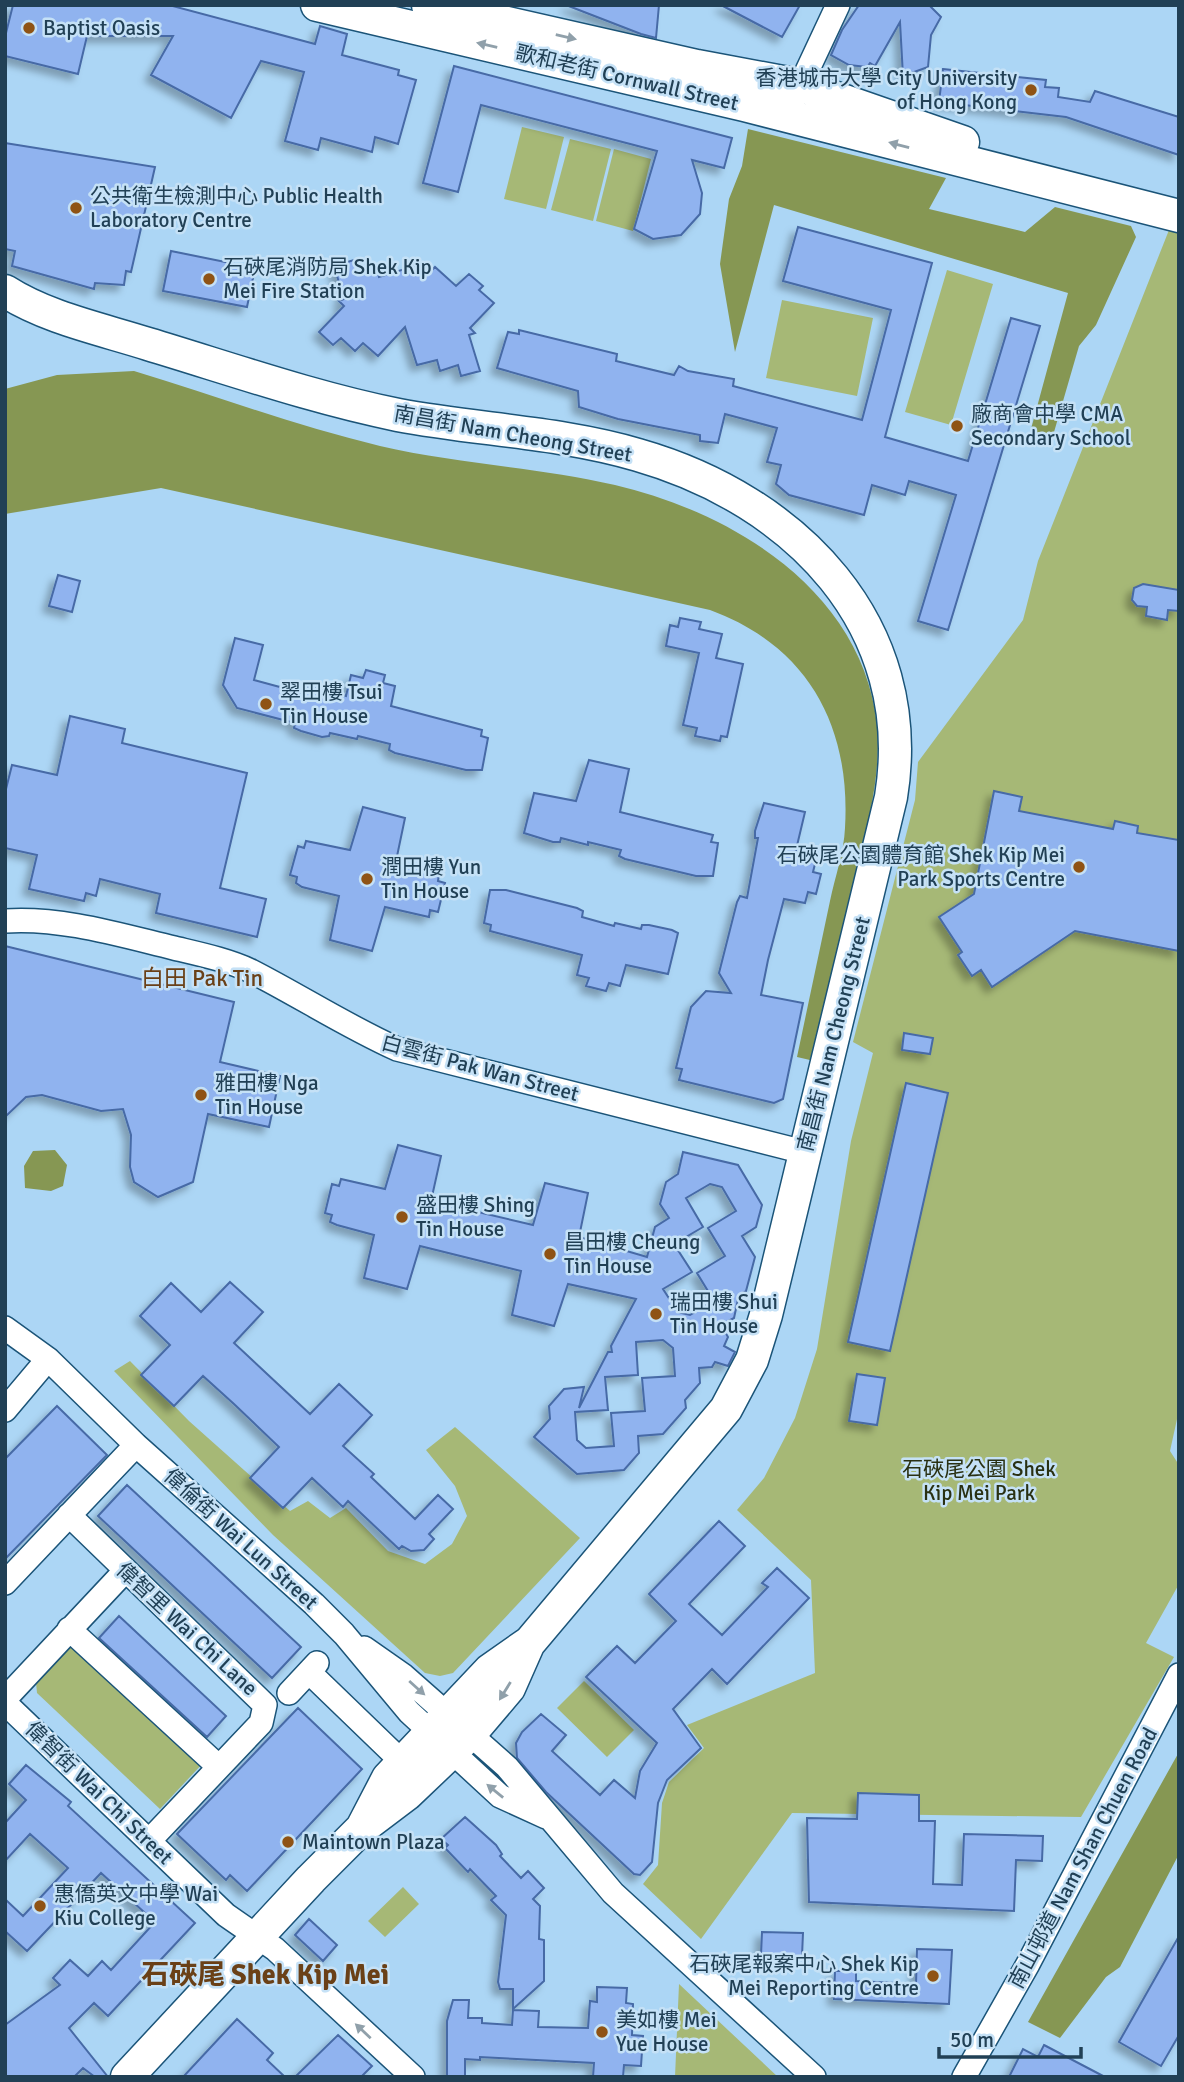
<svg xmlns="http://www.w3.org/2000/svg" width="1184" height="2082" viewBox="0 0 1184 2082" font-family="Signika,'Noto Sans TC',sans-serif">
	<style>
		.green { fill: #a6b876 }
		.forest { fill: #869753 }
		.building { fill: #90b3ef; stroke: #476aa6; stroke-width: 2; fill-rule: evenodd; filter: url(#shadow) }
		.lines { fill: none; stroke-linecap: round; stroke-linejoin: round }
		.street-casing { stroke: #1b5478; stroke-width: 26 }
		.secondary-casing { stroke: #1b5478; stroke-width: 35 }
		.street { stroke: #fff; stroke-width: 23 }
		.secondary { stroke: #fff; stroke-width: 32 }
		.oneway { fill: #90a0aa }
		.poi-dot { fill: #8f5314; stroke: #c5e1f6; stroke-width: 2.5 }
		.labels { text-anchor: middle; dominant-baseline: central; stroke-width: 5; stroke-linejoin: round; paint-order: stroke }
		.poi-label { font-size: 21px; fill: #214055; stroke: #c5e1f6; text-anchor: start }
		.street-label { font-size: 21px; fill: #214055; stroke: #c5e1f6 }
		.park-label { font-size: 21px; fill: #293012; stroke: #c5e1f6 }
		.neighbourhood-label { font-size: 23px; fill: #6a4017; stroke: #c5e1f6 }
		.district-label { font-size: 28px; font-weight: bold; fill: #6a4017; stroke: #c5e1f6 }
	</style>
	<defs>
		<filter id="shadow"><feDropShadow dx="-6" dy="6" stdDeviation="3.5" flood-color="#0004"/></filter>
	</defs>
	<rect width="100%" height="100%" fill="#acd6f5"/>
	<path class="green" d="M522 127 564 137 546 209 504 199Z
		M570 139 611 149 593 221 551 210Z
		M614 149 651 159 633 231 596 221Z
		M1169 230 1179 233V1410L1170 1451 1179 1465V1584L1146 1643 1174 1657 1081 1817 792 1813 701 1939 643 1884 658 1865 662 1803 669 1782 704 1748 687 1725 815 1673 811 1580 737 1510 764 1478 795 1418 817 1349 851 1141 873 1053 853 1042 915 800 918 762 1023 620 1038 561Z
		M947 270 993 284 951 425 905 412Z
		M782 300 873 318 857 396 766 378Z
		M130 1361 189 1421 290 1511 308 1501 330 1518 346 1508 388 1551 425 1564 452 1544 467 1516 455 1486 426 1450 455 1427 580 1538 453 1673 440 1676 425 1673 273 1535 114 1371Z
		M75 1640 205 1761 160 1809 37 1693 36 1682Z
		M584 1681 634 1730 607 1757 557 1708Z
		M403 1887 419 1904 385 1937 368 1921Z
		M679 1984 778 2077H675Z"/>
	<path class="forest" d="M748 129 946 178 929 209 1025 232 1055 207 1131 226 1136 237 1096 325 1079 346 1052 439 1028 440 1068 293 774 205 735 352 720 264 729 199 742 166Z
		M134 371C216 396 297 426 380 446 457 464 538 467 615 485 735 513 863 592 877 725 881 771 870 814 860 858 844 926 826 993 810 1060L797 1057C808 1005 819 953 830 901 835 877 844 852 845 828 851 726 808 646 710 610L161 488 5 514V389L57 375Z
		M55 1150 67 1165 63 1186 51 1191 25 1188 24 1166 33 1151Z
		M1179 1752V1854L1120 1967 1106 1977 1060 2038 1028 2022Z"/>
	<path class="building" d="M13 5H169L315 44 320 26 347 34 342 55 399 70 398 75 416 80 398 144 375 137 372 152 321 138 318 150 285 141 304 72 261 61 231 118 151 75 173 36H87L78 74 5 56V37Z
		M566 5H659L656 38 641 34Z
		M721 5H800L782 37Z
		M859 5H929L941 17 931 35 928 67 903 76 900 22 875 66 870 63 867 67 849 65 831 55 842 30Z
		M454 66 732 138 724 168 692 160 702 193 700 214 681 235 653 239 634 229 657 151 481 105 458 192 423 183Z
		M943 69 1046 80 1045 87 1059 88 1058 97 1090 102 1095 91 1179 117V155L1066 117 939 102Z
		M5 143 155 167 131 272 126 271 124 285 95 283 94 289 12 266 15 251 5 249Z
		M798 227 932 263 885 437 968 461 1011 318 1040 326 948 630 918 621 956 495 909 481 905 495 872 485 864 515 789 495 776 484 781 465 767 462 777 428 725 414 718 443 700 441V435L618 419 579 407 578 391 497 368 508 332 519 334V330L617 354 616 361 674 375 679 366 688 371 734 379 733 386 862 420 891 310 783 281Z
		M171 251 255 268 247 307 163 291Z
		M354 260 357 271 376 265 379 277 421 264 430 272 435 267 456 286 469 274 483 286 479 290 494 303 470 328 475 333 469 335 480 371 461 376 458 365 440 371 437 360 417 365 405 327 378 356 363 343 355 351 341 338 333 345 319 332 344 306 339 301 344 299 334 266Z
		M58 575 80 581 72 612 49 606Z
		M1143 584 1179 590V611L1168 610 1167 620 1146 616 1147 607 1137 606 1132 600 1134 588Z
		M680 618 701 622 699 629 722 634 716 658 743 664 727 737 721 736 720 741 695 736 697 728 683 725 699 653 666 646 670 625 678 627Z
		M235 638 263 645 254 680 302 693 304 687H311L346 696 351 675 363 678 366 670 385 675 383 683 395 686 391 706 482 730 481 736 488 738 482 770H466L395 753 389 750 390 744 358 736 357 739 330 733 329 736 322 737 301 731 294 728 295 723 237 708 223 685Z
		M70 716 125 729 122 743 247 773 220 888 266 899 257 937 156 913 160 894 100 879 96 896 86 893 84 901 29 889 37 855 5 848V793L12 765 57 775Z
		M589 760 629 769 620 812 713 835 711 842 718 843 713 876H696L625 859 619 856 621 850 588 842V845L561 838 560 842H553L524 833 534 793 576 801Z
		M994 791 1022 797 1019 811 1113 829 1115 821 1138 826 1137 833 1179 840V951L1075 931 992 987 981 970 972 976 958 955 962 952 939 917 974 894Z
		M764 803 805 812 795 854 816 860 813 872 821 874 816 894 808 892 805 903 784 899 768 960 761 995 803 1003 783 1099 774 1103 679 1080 682 1069 676 1068 691 1007 706 991 731 993 719 973 737 902 740 896 747 898 758 838H755V831Z
		M363 807 405 818 396 861 433 871 439 874 438 881 445 883 438 912 430 910 429 917 385 907 372 951 330 940 339 896 302 887 296 883 297 877 290 875 298 846 304 848 306 841 350 850Z
		M490 890H506L577 908 583 911 582 917 614 926 615 923 641 929 642 925H649L672 930 678 933 668 974 626 965 620 986 609 983 606 991 586 986 589 978 577 975 582 955 490 931 491 925 484 923Z
		M5 946 234 1002 220 1062 280 1076 269 1127 208 1114 193 1182 158 1197 134 1182 130 1167 131 1135 123 1109 101 1111 42 1095 26 1097 5 1117Z
		M904 1033 933 1038 930 1054 902 1050Z
		M906 1083 948 1093 890 1351 848 1342Z
		M398 1145 441 1156 431 1201 533 1225 545 1183 588 1193 579 1237 647 1257 655 1227 669 1218 660 1204 666 1182 678 1174 683 1152 738 1165 762 1205 756 1227 742 1236 755 1257 746 1291 739 1295 734 1318 721 1325 728 1337 724 1346 735 1352 728 1366 715 1362 712 1367 699 1368 700 1383 685 1400 686 1408 663 1434 638 1436 639 1453 624 1470 577 1474 534 1437 550 1419 549 1406 564 1389 584 1387 579 1408 608 1352H612L611 1346 636 1299 568 1284 554 1326 512 1315 521 1271 420 1246 407 1289 364 1278 374 1235 337 1225 330 1222 332 1215 325 1213 332 1184 339 1186 341 1179 385 1189ZM710 1184 722 1187 736 1211 708 1228 725 1256 697 1273 714 1301 690 1315 678 1312 663 1289 692 1272 674 1244 703 1227 686 1198ZM663 1340 673 1348 675 1376 642 1378 645 1411 611 1413 614 1446 586 1448 577 1440 575 1412 608 1410 605 1377 638 1375 636 1342Z
		M230 1282 263 1312 234 1343 310 1414 339 1384 372 1415 343 1446 374 1474 371 1477 415 1519 438 1495 453 1509 429 1534 434 1539 424 1550 411 1551 402 1546 399 1549 348 1501 343 1507 312 1478 283 1508 250 1478 279 1447 234 1404 203 1376 174 1406 141 1375 170 1345 140 1316 171 1283 201 1312Z
		M857 1374 885 1378 877 1425 849 1421Z
		M57 1406 107 1455 5 1559V1459Z
		M127 1485 301 1647 272 1678 98 1516Z
		M719 1521 745 1546 689 1604 722 1635 768 1587 762 1583 777 1568 809 1598 727 1684 712 1669 673 1709 701 1748 667 1780 658 1803 652 1862 640 1875 634 1874 546 1792 517 1758 516 1743 522 1732 541 1714 566 1735 552 1751 600 1795 614 1780 635 1798 640 1771 657 1743 586 1677 617 1646 635 1663 676 1621 649 1594Z
		M119 1616 226 1716 207 1737 99 1638Z
		M298 1708 362 1769 247 1891 230 1875 226 1880 177 1834Z
		M26 1765 71 1802 68 1806 195 1923 108 2016 94 2003 69 2028 108 2077H95L83 2068 74 2077H5V2025L60 1985 53 1978 70 1960 88 1976 102 1961 111 1970 155 1922 101 1873 27 1951 5 1931V1899L23 1916 68 1868 30 1834 5 1861V1823L26 1800 9 1784Z
		M858 1793 919 1795V1821H935L933 1884 962 1885 964 1834 1043 1836 1042 1861 1016 1860 1014 1911 809 1902 807 1818 857 1819Z
		M465 1817 496 1845 502 1854 500 1856 521 1878 528 1871 544 1888 533 1899 540 1906 539 1939 544 1940V1981L513 2009V1989H500L498 1982 506 1915 491 1900 496 1896 470 1869 468 1872 445 1848 448 1845 441 1839Z
		M309 1919 337 1945 323 1961 295 1935Z
		M762 1932 803 1933 802 1956 761 1955Z
		M1179 1936V2035L1161 2066 1119 2042Z
		M917 1949 952 1950 949 2004 834 1999 835 1971H856V1981L916 1984Z
		M597 1987 627 1988 626 2003 633 2004 632 2035 643 2036 641 2066 624 2065 623 2077H593L594 2063 480 2057V2060L465 2059V2077L447 2076V2021L453 2000H469L468 2018H482V2023L512 2025 513 2010 539 2011 538 2027 588 2028 590 2001 597 2002Z
		M237 2019 273 2053 267 2060 285 2077H183Z
		M338 2035 372 2066 361 2077H295Z
		M1044 2045 1105 2077H1009L1023 2049 1038 2057Z"/>
	<g class="lines">
		<g class="street-casing">
			<path id="street" d="M786 116 838 5
				M5 921C61 917 120 935 174 948 199 954 228 960 251 971 300 996 346 1026 397 1049L804 1152
				M5 1328 48 1359 136 1445 314 1604 344 1634 409 1712 500 1796 546 1817
				M5 1410 48 1359
				M69 1515 265 1705 261 1723 149 1841
				M5 1583 136 1445
				M69 1629 219 1767
				M364 1648 404 1676 507 1767 613 1893 814 2077
				M309 1672 395 1755
				M289 1693 317 1663
				M5 1699 125 1571
				M5 1703 226 1915 275 1949 413 2077
				M964 2077 1028 1964 1179 1675"/>
		</g>
		<g class="secondary-casing">
			<path id="secondary" d="M317 5 744 105 1179 216
				M428 5 697 66 799 85 963 142
				M5 291C47 318 101 329 148 344 231 369 314 398 398 415 477 430 561 432 638 455 795 500 919 625 891 797L766 1315 752 1360 726 1409 530 1642 490 1670 388 1778 362 1828
				M127 2077 311 1879 362 1828 407 1794 470 1734 509 1688 528 1645"/>
		</g>
		<use href="#street" class="street"/>
		<use href="#secondary" class="secondary"/>
	</g>
	<defs><path id="oneway-solid" d="M-6-.8H1V-3.2L6.5 0L1 3.2V.8H-6Z" transform="scale(1.75)"/></defs>
	<g class="oneway">
		<use href="#oneway-solid" transform="translate(566 37) rotate(13)"/>
		<use href="#oneway-solid" transform="translate(487 45) rotate(-167)"/>
		<use href="#oneway-solid" transform="translate(899 145) rotate(-165)"/>
		<use href="#oneway-solid" transform="translate(417 1688) rotate(42)"/>
		<use href="#oneway-solid" transform="translate(505 1691) rotate(122)"/>
		<use href="#oneway-solid" transform="translate(495 1791) rotate(-141)"/>
		<use href="#oneway-solid" transform="translate(363 2031) rotate(-137)"/>
	</g>
	<g class="poi-dot">
		<circle cx="29" cy="28" r="7"/>
		<circle cx="1031" cy="90" r="7"/>
		<circle cx="76" cy="208" r="7"/>
		<circle cx="209" cy="279" r="7"/>
		<circle cx="957" cy="426" r="7"/>
		<circle cx="266" cy="704" r="7"/>
		<circle cx="1079" cy="867" r="7"/>
		<circle cx="367" cy="879" r="7"/>
		<circle cx="201" cy="1095" r="7"/>
		<circle cx="402" cy="1217" r="7"/>
		<circle cx="550" cy="1254" r="7"/>
		<circle cx="656" cy="1314" r="7"/>
		<circle cx="288" cy="1842" r="7"/>
		<circle cx="40" cy="1906" r="7"/>
		<circle cx="933" cy="1976" r="7"/>
		<circle cx="602" cy="2032" r="7"/>
	</g>
	<g class="labels">
		<g class="poi-label">
			<text x="43" y="28">Baptist Oasis</text>
			<text x="1017" y="78" text-anchor="end">香港城市大學 City University<tspan x="1017" dy="24">of Hong Kong</tspan></text>
			<text x="90" y="196">公共衛生檢測中心 Public Health<tspan x="90" dy="24">Laboratory Centre</tspan></text>
			<text x="223" y="267">石硤尾消防局 Shek Kip<tspan x="223" dy="24">Mei Fire Station</tspan></text>
			<text x="971" y="414">廠商會中學 CMA<tspan x="971" dy="24">Secondary School</tspan></text>
			<text x="280" y="692">翠田樓 Tsui<tspan x="280" dy="24">Tin House</tspan></text>
			<text x="1065" y="855" text-anchor="end">石硤尾公園體育館 Shek Kip Mei<tspan x="1065" dy="24">Park Sports Centre</tspan></text>
			<text x="381" y="867">潤田樓 Yun<tspan x="381" dy="24">Tin House</tspan></text>
			<text x="215" y="1083">雅田樓 Nga<tspan x="215" dy="24">Tin House</tspan></text>
			<text x="416" y="1205">盛田樓 Shing<tspan x="416" dy="24">Tin House</tspan></text>
			<text x="564" y="1242">昌田樓 Cheung<tspan x="564" dy="24">Tin House</tspan></text>
			<text x="670" y="1302">瑞田樓 Shui<tspan x="670" dy="24">Tin House</tspan></text>
			<text x="302" y="1842">Maintown Plaza</text>
			<text x="54" y="1894">惠僑英文中學 Wai<tspan x="54" dy="24">Kiu College</tspan></text>
			<text x="919" y="1964" text-anchor="end">石硤尾報案中心 Shek Kip<tspan x="919" dy="24">Mei Reporting Centre</tspan></text>
			<text x="616" y="2020">美如樓 Mei<tspan x="616" dy="24">Yue House</tspan></text>
		</g>
		<g class="street-label">
			<text transform="translate(627 78) rotate(13)">歌和老街 Cornwall Street</text>
			<text transform="translate(513 434) rotate(10)">南昌街 Nam Cheong Street</text>
			<text transform="translate(834 1034) rotate(-76)">南昌街 Nam Cheong Street</text>
			<text transform="translate(480 1068) rotate(15)">白雲街 Pak Wan Street</text>
			<text transform="translate(241 1539) rotate(42)">偉倫街 Wai Lun Street</text>
			<text transform="translate(187 1629) rotate(43)">偉智里 Wai Chi Lane</text>
			<text transform="translate(99 1793) rotate(44)">偉智街 Wai Chi Street</text>
			<text transform="translate(1083 1858) rotate(-62)">南山邨道 Nam Shan Chuen Road</text>
		</g>
		<g class="park-label">
			<text x="979" y="1469">石硤尾公園 Shek<tspan x="979" dy="24">Kip Mei Park</tspan></text>
		</g>
		<g class="neighbourhood-label">
			<text x="202" y="978">白田 Pak Tin</text>
		</g>
		<g class="district-label">
			<text x="265" y="1975">石硤尾 Shek Kip Mei</text>
		</g>
	</g>
	<rect width="1184" height="2082" fill="none" stroke="#214055" stroke-width="14"/>
	<path d="M939 2047v10h142v-10" fill="none" stroke="#214055" stroke-width="3.5"/>
	<text x="950" y="2047" font-size="21" fill="#214055" stroke="#c5e1f6" stroke-width="5" paint-order="stroke">50 m</text>
</svg>
